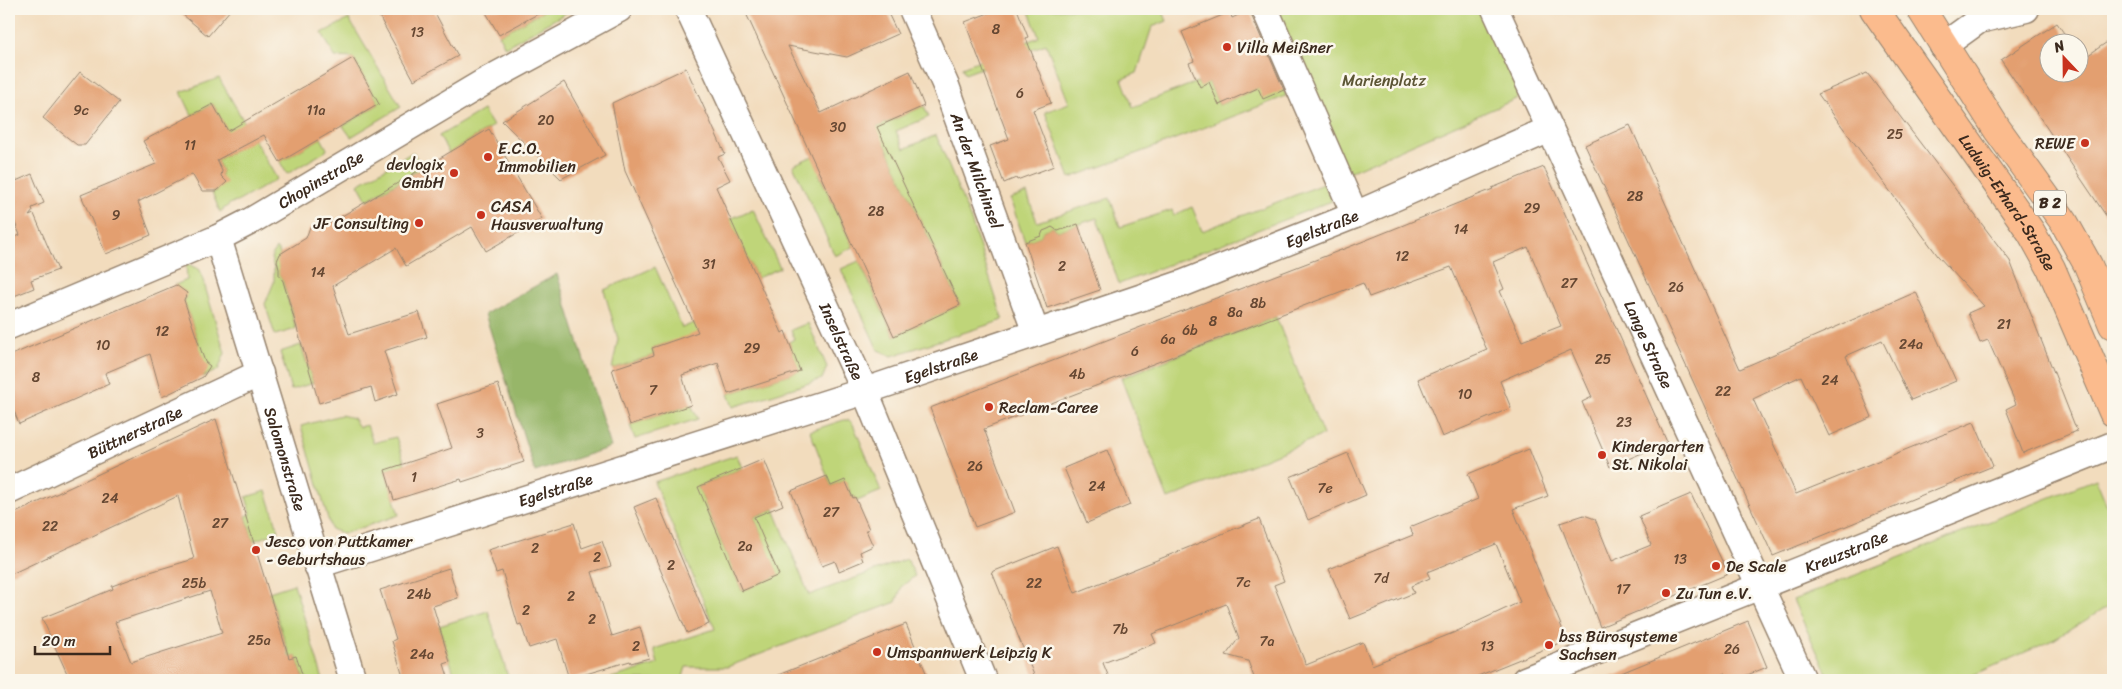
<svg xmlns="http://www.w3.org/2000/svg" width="2122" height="689" viewBox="0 0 2122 689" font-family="Sriracha,sans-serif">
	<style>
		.green { fill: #bfd579; stroke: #7d804c }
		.forest { fill: #97b669; stroke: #697044 }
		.building { fill: #e39f70; fill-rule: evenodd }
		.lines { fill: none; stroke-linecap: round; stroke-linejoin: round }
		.minor-casing { stroke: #96836e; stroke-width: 29 }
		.primary-casing { stroke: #96836e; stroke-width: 30 }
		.minor { stroke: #fff; stroke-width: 26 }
		.primary { stroke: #fbbb8d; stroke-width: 28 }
		.poi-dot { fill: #c8321e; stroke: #fbf7ec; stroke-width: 2 }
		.labels { text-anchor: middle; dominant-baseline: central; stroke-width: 5; stroke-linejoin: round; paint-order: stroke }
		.number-label { font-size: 14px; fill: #654732 }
		.shield { fill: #fbf7ec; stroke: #75685c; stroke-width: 1 }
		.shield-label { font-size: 15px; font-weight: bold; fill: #3b2a1e }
		.poi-label { font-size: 16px; fill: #3b2a1e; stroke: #fbf7ec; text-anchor: start }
		.park-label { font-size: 16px; fill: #5c5535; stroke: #fbf7ec }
		.street-label { font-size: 16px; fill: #3b2a1e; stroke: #fbf7ec }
	</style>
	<rect width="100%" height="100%" fill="#fbf7ec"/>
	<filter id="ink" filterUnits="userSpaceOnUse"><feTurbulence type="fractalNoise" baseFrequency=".02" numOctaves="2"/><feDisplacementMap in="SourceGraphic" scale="10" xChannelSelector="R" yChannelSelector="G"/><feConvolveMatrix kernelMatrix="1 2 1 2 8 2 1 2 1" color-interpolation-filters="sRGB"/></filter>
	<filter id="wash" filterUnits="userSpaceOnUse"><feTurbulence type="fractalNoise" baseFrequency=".0096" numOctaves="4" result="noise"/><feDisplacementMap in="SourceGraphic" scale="20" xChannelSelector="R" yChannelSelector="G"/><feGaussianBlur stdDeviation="1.12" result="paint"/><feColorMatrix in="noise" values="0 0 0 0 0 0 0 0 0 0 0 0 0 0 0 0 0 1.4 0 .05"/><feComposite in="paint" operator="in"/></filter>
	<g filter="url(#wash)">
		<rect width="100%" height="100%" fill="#f2dcbd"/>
		<path class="green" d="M547 9H573L505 47 499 35Z
			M1028 9H1162L1167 21 1152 27 1137 73 1122 79 1133 107 1197 82 1200 86 1209 82 1219 105 1258 88 1284 90 1286 96 1149 149 1070 178 1045 112 1069 103 1046 44 965 74 962 67 1039 37Z
			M1274 9H1482L1519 91 1518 98 1347 173Z
			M349 19 401 107 351 137 343 126 379 104 353 58 335 57 322 33Z
			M219 78 277 179 237 202 231 203 220 212 212 192 217 191 222 171 217 160 237 149 213 104 192 115 181 92Z
			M924 106 929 117 896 131 904 149 936 135 971 220 1003 320 892 356 878 350 841 269 859 261 894 336 960 305 885 144 819 174 853 247 835 256 793 165Z
			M483 110 493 126 449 153 439 136Z
			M321 138 327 149 326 151 287 174 280 162Z
			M413 152 422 168 367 200 358 184Z
			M1324 184 1332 201 1119 284 1097 218 1058 231 1053 227 1043 231 1041 236 1025 242 1010 199 1027 193 1037 222 1110 198 1120 227 1172 210 1174 215 1192 207 1202 231Z
			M753 209 780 268 757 278 730 219Z
			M276 248 280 254C277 262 280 267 279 275L283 281 296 329 275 335 265 304 274 282V268L271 258Z
			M186 263 200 270 225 353 218 370 203 377 202 360 198 341 184 301 186 297 184 291 176 290 175 285 187 280Z
			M655 267 682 328 703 319 715 354 671 342 652 348 654 355 612 369 618 339 604 290Z
			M1276 317 1323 435 1168 499 1121 378Z
			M808 323 827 367 822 379 733 407 728 394 799 371 789 342 794 339 791 330Z
			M301 345 313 383 291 390 280 352Z
			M691 405 698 419 635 439 630 425Z
			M341 415 353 418 359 427 367 425 373 443 396 437 405 464 385 470 399 515 343 534 331 529 301 426Z
			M844 420H849L853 424 881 491 857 501 855 497 853 498 845 480 831 486 810 431Z
			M737 455 742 468 698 487 742 591 778 575 754 517 774 509 809 595 907 559 915 576 902 586 896 602 727 667H686L682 680H605L658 664 654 649 715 629 654 482Z
			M2096 479 2113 520V605L2102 610 2055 639 1962 680H1830L1793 600Z
			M266 491 279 532 253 541 246 516 251 514 246 497Z
			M294 584 323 680H304L296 656 290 657 269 592Z
			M488 611 509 680H456L439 626Z"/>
		<path class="forest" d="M557 274 611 447 535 472 485 314Z"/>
		<g id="blocks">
			<path class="building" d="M176 9H231L208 36Z
				M375 9H433L458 56 414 80Z
				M484 9H547L499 35Z
				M744 9H886L898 34 847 57 788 46 821 113 910 71 924 106 877 127 960 305 894 336Z
				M999 9H1017L1028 37 1026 38 1051 103 1033 110 1054 166 1017 180 1016 178 1004 183 990 146 1009 139 965 22Z
				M1249 10 1284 90 1263 99 1258 88 1219 105 1209 82 1200 87 1189 63 1194 61 1182 32 1230 12 1232 18Z
				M2057 23 2070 42H2050V72H2080V57L2081 60 2113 38V226L2001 60Z
				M353 58 379 104 280 162 264 135 217 160 222 171 221 176 227 182 217 191H202L192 174 138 202 151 235 106 254 81 195 156 164 143 141 213 104 228 131Z
				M686 68 725 154 718 157 730 180 716 187 782 333 785 331 800 371 728 394 718 363 682 375 691 405 630 425 612 369 654 355 652 348 698 332 625 171 612 103Z
				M80 72 119 102 85 145H77L43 118Z
				M1867 73 2010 261 2077 431 2023 453 2006 409 2016 404 1988 340 1980 343 1968 313 1984 306 1938 256 1818 94Z
				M564 82 605 155 561 179 502 121Z
				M1630 125 1740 369 1916 292 1956 381 1911 400 1882 340 1846 356 1872 417 1829 436 1801 376 1753 399 1796 494 1974 422 1993 466 1773 556 1585 145Z
				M489 129 542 219 486 251 472 227 406 266 396 248 333 286 349 334 419 312 427 337 384 351 398 394 375 402 371 387 319 403 283 281 279 275V269L277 261 280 254 306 238 310 227 320 229Z
				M1544 167 1667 442 1610 467 1582 402 1592 397 1571 350 1500 381 1511 408 1442 437 1418 379 1487 350 1451 267 1369 297 1363 283 984 429 1015 512 975 527 930 408 1349 247 1493 189 1492 188ZM1528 247 1561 326 1522 341 1500 291 1504 289 1493 262Z
				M32 174 44 203 32 208 33 211 29 216 34 214 58 270 31 280 34 288 9 298V240L20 235 9 208V184Z
				M1078 224 1100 290 1047 308 1025 242 1041 236 1043 231 1048 229 1052 227 1058 231Z
				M176 285 187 293 184 300 205 362 210 366 203 377 162 397 150 354 105 373 109 384 19 424 9 398V356Z
				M498 384 524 462 462 482 461 479 394 500 385 470 452 448 437 404Z
				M216 419 289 658 296 656 304 680H70L42 618 113 589 112 586 150 572 194 559 178 496 9 575V516ZM210 591 222 633 131 662 115 622Z
				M1529 449 1548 496 1513 509 1567 640 1468 680H1255L1248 661 1226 655 1239 638 1226 604 1152 634 1156 643 1103 663 1110 680H1036L992 572 1057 546 1075 593 1259 519 1284 581 1274 585 1306 665 1363 642 1372 665 1453 633 1520 602 1496 544 1427 572 1430 578 1411 586 1414 593 1350 619 1329 569 1413 535 1410 527 1478 499 1468 474Z
				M1107 450 1130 505 1087 523 1064 468Z
				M1348 453 1366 495 1308 520 1290 477Z
				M764 459 783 505 754 517 779 575 742 591 698 487Z
				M827 476 831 486 845 480 853 498 855 497 869 529 866 530 873 546 860 552 863 561 839 571 835 561 822 566 791 491Z
				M1691 494 1728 574 1600 627 1560 523 1584 515 1595 519 1612 561 1651 545 1639 516Z
				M656 498 709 624 687 633 634 507Z
				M574 523 582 548 602 541 611 566 592 572 612 636 640 627 649 658 631 663 630 661 569 679 557 639 529 648 521 624 518 625 502 571 496 573 488 550Z
				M449 568 458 598 433 606 450 662 444 664 449 680H404L392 641 396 639 380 590Z
				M1748 621 1767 667 1735 680H1728L1725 673 1707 680H1604Z
				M906 624 929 680H768V679Z"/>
		</g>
	</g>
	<g filter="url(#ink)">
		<use href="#blocks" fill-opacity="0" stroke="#96836e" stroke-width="1"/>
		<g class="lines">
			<g class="minor-casing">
				<g id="minor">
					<path id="s1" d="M688 9 865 391 983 680"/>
					<path id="s2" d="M912 9 946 86 1036 333"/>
					<path d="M1265 9 1355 215"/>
					<path id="s3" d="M1495 9 1803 680"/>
					<path d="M1943 46 1979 20 2026 9"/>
					<path id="s4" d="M218 238 353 680"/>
					<path id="s5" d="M9 326 218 238 249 222 486 81 619 9"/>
					<path id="s6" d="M9 491 260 373"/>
					<path id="s7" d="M317 565 865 391 1184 283 1355 215 1550 129"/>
					<path id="s8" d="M1525 680 2113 445"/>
				</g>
			</g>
			<g class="primary-casing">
				<g id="primary">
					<path id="s9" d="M1874 9 2031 232 2051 268 2113 412"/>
					<path d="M1921 9 1997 129 2064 222 2088 265 2113 325"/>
				</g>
			</g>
			<use href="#minor" class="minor"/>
			<use href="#primary" class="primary"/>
		</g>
	</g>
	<g class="poi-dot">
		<circle cx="1227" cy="47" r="5"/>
		<circle cx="2085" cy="143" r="5"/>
		<circle cx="488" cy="157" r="5"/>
		<circle cx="454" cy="173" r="5"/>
		<circle cx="481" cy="215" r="5"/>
		<circle cx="419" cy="223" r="5"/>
		<circle cx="989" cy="407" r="5"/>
		<circle cx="1602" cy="455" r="5"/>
		<circle cx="256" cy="550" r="5"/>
		<circle cx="1716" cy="566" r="5"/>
		<circle cx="1666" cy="593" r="5"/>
		<circle cx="1549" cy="645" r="5"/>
		<circle cx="877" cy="652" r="5"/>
	</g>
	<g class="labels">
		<g class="number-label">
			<text x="996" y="29">8</text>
			<text x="417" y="32">13</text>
			<text x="1020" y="93">6</text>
			<text x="81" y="110">9c</text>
			<text x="316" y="110">11a</text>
			<text x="546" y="120">20</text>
			<text x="838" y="127">30</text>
			<text x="1895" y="134">25</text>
			<text x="190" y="145">11</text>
			<text x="1635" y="196">28</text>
			<text x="1532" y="208">29</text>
			<text x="876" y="211">28</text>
			<text x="116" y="215">9</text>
			<text x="1461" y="229">14</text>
			<text x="1402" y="256">12</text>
			<text x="709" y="264">31</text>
			<text x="1062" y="266">2</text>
			<text x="318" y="272">14</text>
			<text x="1569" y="283">27</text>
			<text x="1676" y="287">26</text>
			<text x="1258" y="303">8b</text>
			<text x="1235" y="312">8a</text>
			<text x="1213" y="321">8</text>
			<text x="2004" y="324">21</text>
			<text x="1190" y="330">6b</text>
			<text x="162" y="331">12</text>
			<text x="1168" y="339">6a</text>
			<text x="1911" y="344">24a</text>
			<text x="103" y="345">10</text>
			<text x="752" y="348">29</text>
			<text x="1135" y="351">6</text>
			<text x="1603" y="359">25</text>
			<text x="1077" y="374">4b</text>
			<text x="36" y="377">8</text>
			<text x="1830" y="380">24</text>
			<text x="653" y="390">7</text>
			<text x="1723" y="391">22</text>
			<text x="1465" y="394">10</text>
			<text x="1624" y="422">23</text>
			<text x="480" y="433">3</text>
			<text x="975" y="466">26</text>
			<text x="414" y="477">1</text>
			<text x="1097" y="486">24</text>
			<text x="1325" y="488">7e</text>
			<text x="110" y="498">24</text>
			<text x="831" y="512">27</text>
			<text x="220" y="523">27</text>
			<text x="50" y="526">22</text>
			<text x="745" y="546">2a</text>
			<text x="535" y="548">2</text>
			<text x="597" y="557">2</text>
			<text x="1680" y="559">13</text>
			<text x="671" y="565">2</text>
			<text x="1381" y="578">7d</text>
			<text x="1243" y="582">7c</text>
			<text x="194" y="583">25b</text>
			<text x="1034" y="583">22</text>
			<text x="1623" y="589">17</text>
			<text x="419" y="594">24b</text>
			<text x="571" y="596">2</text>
			<text x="526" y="610">2</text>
			<text x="592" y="619">2</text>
			<text x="1120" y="629">7b</text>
			<text x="259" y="640">25a</text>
			<text x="1267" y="641">7a</text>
			<text x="636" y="646">2</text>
			<text x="1487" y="646">13</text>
			<text x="1732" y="649">26</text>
			<text x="422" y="654">24a</text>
		</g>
		<rect class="shield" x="2034" y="190.5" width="32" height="25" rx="4"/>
		<g class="shield-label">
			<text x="2050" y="203">B 2</text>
		</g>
		<g class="poi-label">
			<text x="1237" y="47">Villa Meißner</text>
			<text x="2075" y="143" text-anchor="end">REWE</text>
			<text x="498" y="148">E.C.O.<tspan x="498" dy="18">Immobilien</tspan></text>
			<text x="444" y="164" text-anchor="end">devlogix<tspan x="444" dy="18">GmbH</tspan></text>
			<text x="491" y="206">CASA<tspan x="491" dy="18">Hausverwaltung</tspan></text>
			<text x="409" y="223" text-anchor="end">JF Consulting</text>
			<text x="999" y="407">Reclam-Caree</text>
			<text x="1612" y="446">Kindergarten<tspan x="1612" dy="18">St. Nikolai</tspan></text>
			<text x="266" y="541">Jesco von Puttkamer<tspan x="266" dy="18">- Geburtshaus</tspan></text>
			<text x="1726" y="566">De Scale</text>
			<text x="1676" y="593">Zu Tun e.V.</text>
			<text x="1559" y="636">bss Bürosysteme<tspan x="1559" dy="18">Sachsen</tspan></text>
			<text x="887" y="652">Umspannwerk Leipzig K</text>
		</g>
		<g class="park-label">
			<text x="1384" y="80">Marienplatz</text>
		</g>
		<g class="street-label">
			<text stroke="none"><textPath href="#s2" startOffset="174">An der Milchinsel</textPath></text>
			<text stroke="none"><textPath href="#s5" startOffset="345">Chopinstraße</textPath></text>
			<text stroke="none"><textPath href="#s9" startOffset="235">Ludwig-Erhard-Straße</textPath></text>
			<text stroke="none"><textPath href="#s7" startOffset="1060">Egelstraße</textPath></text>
			<text stroke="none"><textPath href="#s1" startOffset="366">Inselstraße</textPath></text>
			<text stroke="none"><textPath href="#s3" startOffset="369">Lange Straße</textPath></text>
			<text stroke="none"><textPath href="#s7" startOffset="655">Egelstraße</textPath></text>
			<text stroke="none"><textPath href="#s6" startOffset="139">Büttnerstraße</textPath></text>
			<text stroke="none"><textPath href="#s4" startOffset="231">Salomonstraße</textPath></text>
			<text stroke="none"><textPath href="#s7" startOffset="250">Egelstraße</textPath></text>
			<text stroke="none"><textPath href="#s8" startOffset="346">Kreuzstraße</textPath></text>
		</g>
	</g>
	<rect width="2122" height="689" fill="none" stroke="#fbf7ec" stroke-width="30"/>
	<g transform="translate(2064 58) rotate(338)"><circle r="24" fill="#fbf7ec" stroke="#aea59a"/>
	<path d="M0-4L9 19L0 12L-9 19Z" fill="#c8321e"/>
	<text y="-8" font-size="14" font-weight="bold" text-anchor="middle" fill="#3b2a1e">N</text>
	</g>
	<path d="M35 646v8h75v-8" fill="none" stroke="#3b2a1e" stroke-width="2.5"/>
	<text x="42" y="646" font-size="15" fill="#3b2a1e" stroke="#fbf7ec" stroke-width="4" paint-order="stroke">20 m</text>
</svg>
